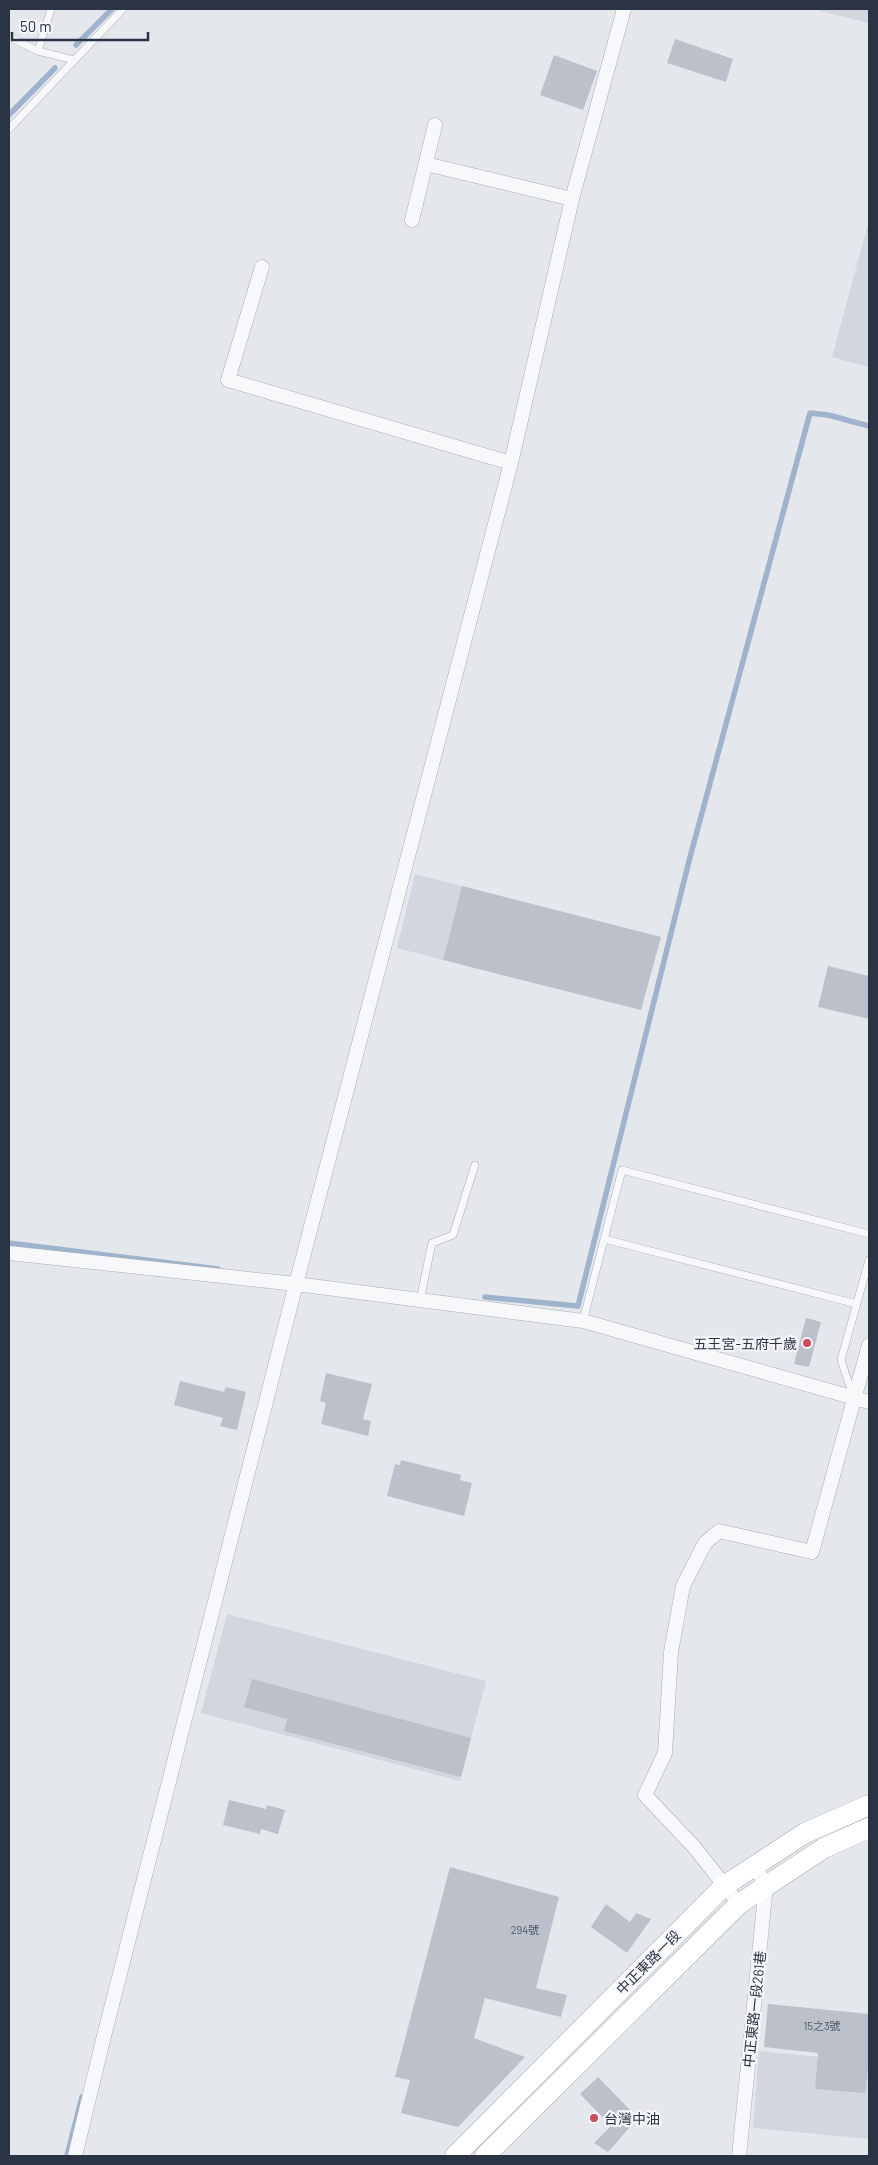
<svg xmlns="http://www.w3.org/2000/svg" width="878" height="2165" viewBox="0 0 878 2165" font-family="Barlow,'Noto Sans TC',sans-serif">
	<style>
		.built { fill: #d2d6de }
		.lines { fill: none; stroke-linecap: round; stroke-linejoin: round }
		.stream { stroke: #9fb4cc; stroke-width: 5.5 }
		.building { fill: #bbc0ca }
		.lane-casing { stroke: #a9aeb7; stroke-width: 8 }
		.street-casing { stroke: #a9aeb7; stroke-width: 15 }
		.secondary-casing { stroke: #a9aeb7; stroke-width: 21 }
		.lane { stroke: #f7f8fa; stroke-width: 7 }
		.street { stroke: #f7f8fa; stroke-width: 14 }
		.secondary { stroke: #fff; stroke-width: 20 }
		.poi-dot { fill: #d1495b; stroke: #f4f6f9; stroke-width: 2 }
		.labels { text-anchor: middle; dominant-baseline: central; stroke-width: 4.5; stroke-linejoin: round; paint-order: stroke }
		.number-label { font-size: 11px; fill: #4f5766 }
		.poi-label { font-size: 14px; fill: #2b3445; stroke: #f4f6f9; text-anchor: end }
		.street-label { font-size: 14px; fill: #2b3445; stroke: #f4f6f9 }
	</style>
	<rect width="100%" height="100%" fill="#e4e7ec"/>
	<path class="built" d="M812 9H869V23Z
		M869 220V367L832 357Z
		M415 874 462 886 443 960 397 948Z
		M227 1614 486 1681 460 1781 201 1713Z
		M759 2051 869 2062V2139L753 2128Z"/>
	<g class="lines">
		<path class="stream" d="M76 45 112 9
			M9 115 55 68
			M9 1243 218 1269
			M485 1297 578 1306 689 861 810 413 828 415 869 426
			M67 2156 82 2097"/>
	</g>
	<path class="building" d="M675 39 733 59 726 82 667 63Z
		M554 55 597 71 583 110 540 95Z
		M462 886 661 937 641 1010 443 960Z
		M828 966 869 976V1019L818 1007Z
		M806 1318 821 1322 809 1367 794 1364Z
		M326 1373 372 1384 363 1419 371 1421 368 1436 321 1424 326 1403 320 1401Z
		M180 1381 224 1392 226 1387 246 1392 237 1430 220 1426 223 1418 174 1405Z
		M401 1460 461 1475 460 1480 472 1483 464 1516 387 1496 395 1464 400 1465Z
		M252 1679 471 1738 461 1777 284 1731 287 1719 244 1707Z
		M229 1800 266 1809 267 1805 285 1810 278 1834 261 1829 260 1834 223 1825Z
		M450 1867 559 1897 536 1988 567 1995 561 2017 485 1998 474 2038 525 2057 458 2127 401 2113 410 2080 395 2077Z
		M606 1904 630 1922 636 1913 651 1919 627 1953 591 1927Z
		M768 2004 869 2014V2058L865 2093 815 2089 818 2053 764 2047Z
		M598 2077 638 2118 608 2152 594 2143 611 2126 580 2094Z"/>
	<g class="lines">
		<g class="lane-casing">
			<path id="lane" d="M9 37 38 51 74 60
				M38 51 51 9
				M9 129 123 9
				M604 1239 857 1304
				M420 1300 432 1243 453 1235 475 1165
				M583 1321 622 1170 869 1234
				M853 1396 841 1360 869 1260"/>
		</g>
		<g class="street-casing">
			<path id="street" d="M426 164 572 199
				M412 220 435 125
				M262 267 228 380 511 463
				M9 1253 296 1284 583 1321 869 1402
				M739 1904 695 1848 645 1795 665 1753 671 1652 683 1586 705 1543 719 1531 812 1552 869 1345
				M75 2156 103 2040 296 1284 511 463 572 199 624 9
				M739 2156 766 1885 754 1865"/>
		</g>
		<g class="secondary-casing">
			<path id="secondary" d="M455 2156 724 1886 805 1833 869 1805
				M485 2156 739 1904 824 1848 869 1828"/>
		</g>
		<use href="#lane" class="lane"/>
		<use href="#street" class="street"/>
		<use href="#secondary" class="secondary"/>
	</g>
	<g class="poi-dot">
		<circle cx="807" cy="1343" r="5"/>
		<circle cx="594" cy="2118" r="5"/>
	</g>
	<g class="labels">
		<g class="number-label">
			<text x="525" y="1929">294號</text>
			<text x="822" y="2025">15之3號</text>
		</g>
		<g class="poi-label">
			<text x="797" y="1343">五王宮-五府千歲</text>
			<text x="604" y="2118" text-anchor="start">台灣中油</text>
		</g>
		<g class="street-label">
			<text transform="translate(648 1962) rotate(-45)">中正東路一段</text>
			<text transform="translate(754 2009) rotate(-84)">中正東路一段261巷</text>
		</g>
	</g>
	<rect width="878" height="2165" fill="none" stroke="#2b3445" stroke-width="20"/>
	<path d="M12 32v8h136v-8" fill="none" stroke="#2b3445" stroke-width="2.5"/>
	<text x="20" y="32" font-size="15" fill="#2b3445" stroke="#f4f6f9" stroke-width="4" paint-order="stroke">50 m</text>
</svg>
